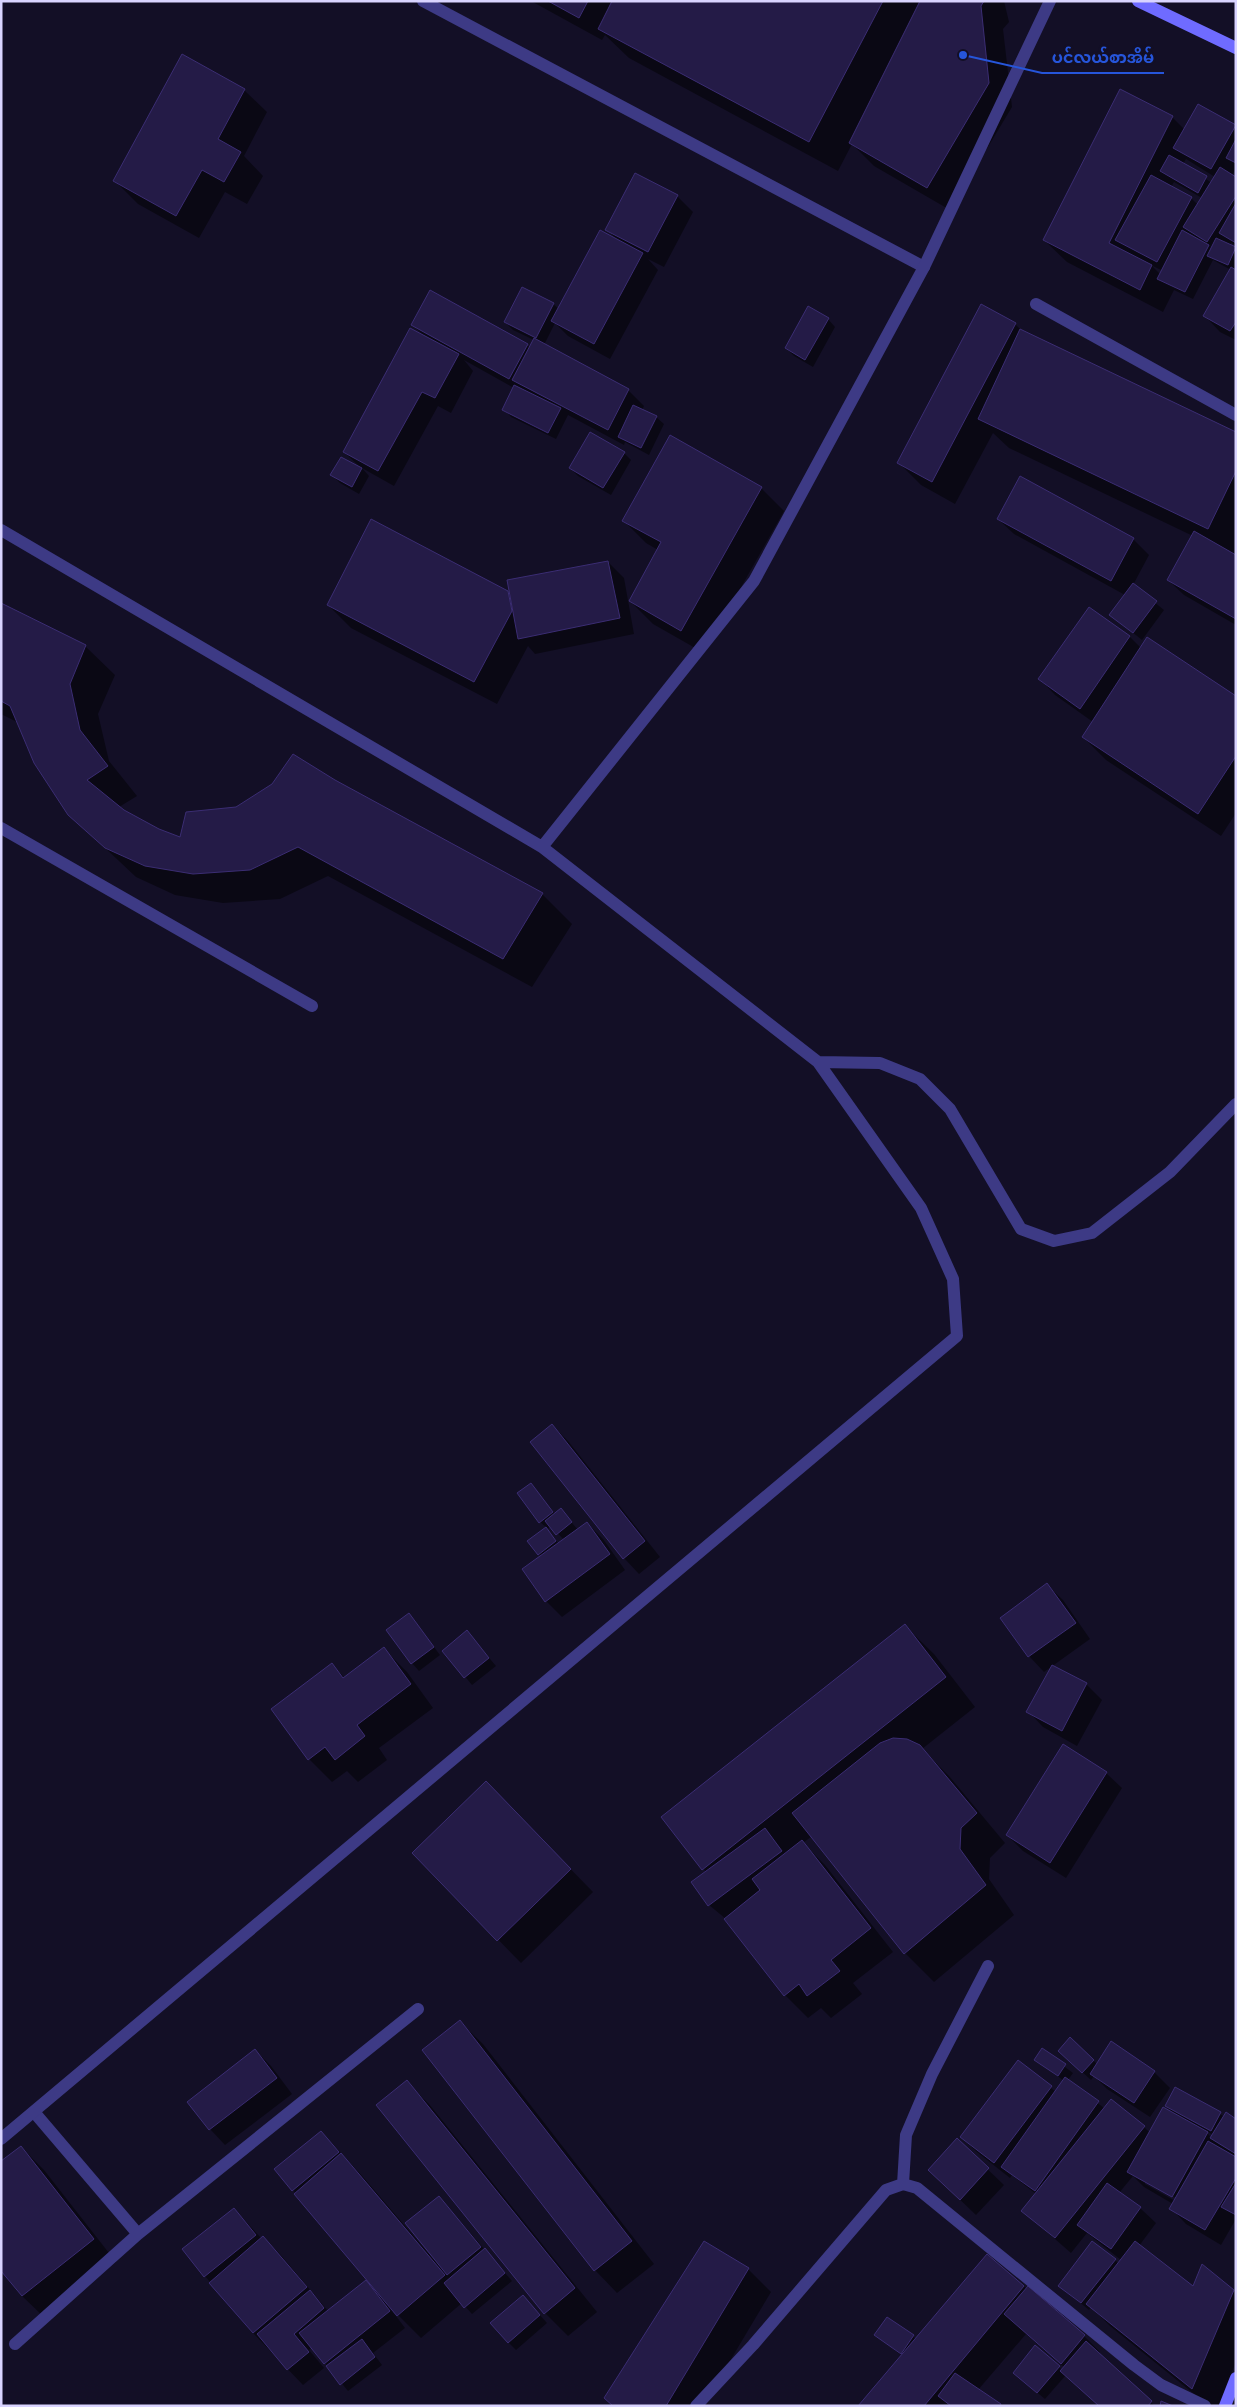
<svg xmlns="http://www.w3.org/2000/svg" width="1237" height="2407" viewBox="0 0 1237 2407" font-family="Jost,'Noto Sans Myanmar',sans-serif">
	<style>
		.shadow { fill: #0007; fill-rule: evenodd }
		.building { fill: #241b47; stroke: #3b2d73 }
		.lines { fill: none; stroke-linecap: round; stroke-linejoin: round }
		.lane { stroke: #3d3a85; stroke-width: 12 }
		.street { stroke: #3d3a85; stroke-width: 12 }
		.secondary { stroke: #6f6bff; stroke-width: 12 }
		.leader { fill: none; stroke: #2655da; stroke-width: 2 }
		.callout-dot { fill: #2655da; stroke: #130f26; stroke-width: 2 }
		.callout-label { font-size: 16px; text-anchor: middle; font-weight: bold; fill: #2655da; stroke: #130f26; stroke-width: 4.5; stroke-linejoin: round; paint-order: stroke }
	</style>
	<rect width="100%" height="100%" fill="#130f26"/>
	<path class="shadow" d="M531 1H1004L1009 22 1003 29 1012 107 950 210 874 166 852 144 838 171 629 58 605 35 602 40Z
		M244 90 267 112 244 156 263 176 247 204 225 192 199 238 138 204 115 181Z
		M1121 90 1172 117 1185 130 1236 126V168L1232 176 1236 178V245L1231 243 1230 246 1236 249V340L1220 332 1205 316 1231 270 1213 260 1193 299 1174 290 1163 312 1067 262 1044 240ZM1186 159 1215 177 1212 183 1183 164ZM1174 182 1202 198 1198 205 1191 198 1171 187ZM1153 266 1163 271 1161 275 1153 267Z
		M677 196 693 212 664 267 648 259 658 270 610 359 568 336 555 323 544 345 628 390 644 406 642 410 656 417 664 424 649 455 625 442 624 445 568 415 556 439 511 417 504 409 514 388 464 360 473 371 451 413 438 406 394 486 362 468 369 476 359 494 340 483 332 475 360 467 344 452 424 336 412 324 527 345 530 348 534 340 513 330 505 322 553 304 559 309 616 239 607 229Z
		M981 306 1015 324 1023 332 1236 433V625L1184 595 1168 580 1193 536 1009 448 993 433 955 504 921 485 898 462Z
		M828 319 835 327 813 367 794 356 786 348Z
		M624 453 631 460 611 495 578 476 570 468Z
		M761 488 784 511 704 653 653 624 630 601 658 550 646 543 623 520Z
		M998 519 1133 539 1149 555 1133 585 1164 610 1142 640 1111 615 1125 595 1014 534Z
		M608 562 624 578 634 634 535 654 528 646 497 704 351 628 328 605 508 592 512 596Z
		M1 604 85 646 115 675 98 714 109 761 137 796 119 807 159 831 181 839 237 808 335 781 542 894 572 924 532 987 328 876 280 899 223 903 175 895 136 877 69 814 19 723 1 714Z
		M1089 609 1130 637 1141 648 1236 697V813L1221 836 1106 760 1083 737 1093 722 1055 695 1040 679Z
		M552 1425 568 1441 660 1557 639 1574 624 1558 531 1442Z
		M531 1484 555 1514 561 1510 578 1530 587 1523 603 1539 625 1570 562 1617 546 1601 523 1570 541 1557 529 1542 547 1528 540 1522ZM551 1526 564 1540 559 1544 547 1530Z
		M1047 1585 1063 1600 1090 1639 1044 1672 1029 1656Z
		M409 1614 440 1655 419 1671 412 1663Z
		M904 1625 934 1654 975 1707 922 1749 949 1776 1005 1843 990 1858 989 1879 1014 1915 934 1982 905 1953 812 1836 803 1843 825 1865 893 1952 853 1983 862 1994 831 2018 821 2008 808 2018 785 1995 726 1919 709 1905 706 1872 662 1817Z
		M474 1640 496 1666 472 1685 444 1651Z
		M384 1649 407 1672 433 1708 379 1748 387 1760 358 1782 347 1771 332 1782 309 1759 272 1709 332 1665 345 1678Z
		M1053 1666 1086 1684 1102 1700 1077 1746 1043 1727 1028 1711Z
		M1106 1773 1122 1788 1066 1878 1023 1851 1007 1835Z
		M508 1805 593 1892 521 1963 414 1853Z
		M460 2022 483 2044 654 2264 617 2293 595 2270Z
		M1070 2039 1097 2064 1111 2043 1154 2072 1170 2088 1150 2117 1107 2089 1094 2076 1091 2080 1067 2058Z
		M255 2050 271 2066 292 2094 225 2145 210 2129Z
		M1042 2050 1073 2073 1068 2080 1104 2108 1144 2127 1150 2133 1174 2114 1166 2106 1176 2089 1225 2117 1236 2120V2219L1221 2245 1186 2224 1171 2208 1173 2204 1144 2187 1133 2176 1119 2193 1140 2208 1156 2223 1139 2246 1193 2288 1233 2290 1236 2293V2362L1218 2406H1209L1110 2326 1091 2307 1089 2310 1060 2286 1115 2260 1119 2264 1121 2260 1087 2233 1071 2253 1023 2211 1036 2194 1012 2175 1010 2178 977 2152 961 2137 1018 2062 1056 2092 1064 2081 1036 2059ZM1205 2130 1213 2135 1212 2138 1205 2131ZM1145 2181 1178 2199 1177 2202 1145 2184Z
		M406 2082 429 2104 597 2312 568 2336 545 2313Z
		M329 2140 364 2178 435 2261 436 2259 439 2197 512 2281 472 2314 462 2303 421 2338 394 2311 393 2312 405 2328 373 2353 382 2365 348 2391 312 2347 309 2350 324 2368 303 2385 253 2333 205 2276 234 2209 262 2239 263 2238 279 2253 328 2311 366 2282 377 2293 378 2292 293 2190Z
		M957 2140 1004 2185 976 2215 929 2170Z
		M21 2147 44 2170 116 2262 45 2318 22 2296Z
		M705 2242 748 2269 771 2292 703 2406H614Z
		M987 2256 1084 2336 1100 2352 1098 2354 1155 2406H1099L1066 2375 1045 2399 1022 2380 1059 2367 1062 2370 1064 2367 1026 2334 978 2390 1001 2406H860L902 2356 876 2335 913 2336 916 2340Z
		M530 2304 547 2323 516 2350 508 2342Z"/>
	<path class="building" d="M548 1H588L579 18Z
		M612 1H883L809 142 598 29Z
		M920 1H984L981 6 989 83 927 188 849 143Z
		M182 54 245 89 218 139 241 152 224 182 202 170 176 216 113 181Z
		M1120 89 1173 116 1109 243 1152 265 1140 290 1043 240Z
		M1198 104 1236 125 1211 169 1173 148Z
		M1236 139V163L1226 158Z
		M1169 155 1207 176 1198 193 1160 171Z
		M1220 167 1236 177V196L1207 242 1183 227Z
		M635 173 678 195 648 252 605 230Z
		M1151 175 1192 197 1157 262 1115 240Z
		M1236 203V243L1219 233Z
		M600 230 643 253 594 344 551 321Z
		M1182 230 1209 245 1185 292 1157 279Z
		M1216 238 1236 247 1228 265 1207 256Z
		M1231 267 1236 270V322L1230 331 1203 316Z
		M522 287 554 303 536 338 504 322Z
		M430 290 528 344 509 379 411 325Z
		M981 304 1016 323 932 482 897 463Z
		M808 306 829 318 805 360 785 348Z
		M410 328 459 354 435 398 422 392 378 471 343 452Z
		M1020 329 1236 432V471L1208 529 978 419Z
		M534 338 629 389 608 430 512 380Z
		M514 385 561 408 548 433 502 410Z
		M633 405 657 416 641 448 618 437Z
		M590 432 625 452 603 488 569 468Z
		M670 435 762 487 681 631 629 601 661 542 622 521Z
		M341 457 362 468 352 487 330 475Z
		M1020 476 1134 538 1111 581 997 519Z
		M371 519 508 591 512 611 474 682 327 605Z
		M1194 531 1236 555V619L1167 580Z
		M608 561 620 618 518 639 507 580Z
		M1133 583 1157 601 1133 633 1109 615Z
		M1 603 86 645 70 684 80 730 108 766 87 780 124 810 159 829 180 837 186 812 236 807 272 784 293 754 335 780 543 893 503 959 298 847 250 870 193 874 145 866 105 848 68 815 34 763 10 706 1 701Z
		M1089 607 1130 636 1080 709 1038 679Z
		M1147 637 1236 696V756L1198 814 1082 737Z
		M552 1424 645 1541 623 1559 530 1442Z
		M531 1483 553 1512 539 1523 517 1493Z
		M561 1508 572 1522 556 1535 545 1521Z
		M587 1522 610 1554 545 1602 522 1569Z
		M546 1527 556 1541 538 1555 527 1541Z
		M1047 1583 1076 1623 1028 1657 1000 1618Z
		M409 1613 434 1647 411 1664 386 1630Z
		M905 1624 946 1677 702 1870 661 1817Z
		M467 1630 489 1658 464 1678 442 1651Z
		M384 1647 411 1684 357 1725 365 1736 335 1760 325 1747 308 1760 271 1709 332 1663 343 1678Z
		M1052 1665 1087 1683 1062 1731 1026 1712Z
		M893 1738 907 1739 920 1745 977 1813 961 1828 960 1849 986 1885 904 1954 792 1813 880 1743Z
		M1063 1744 1107 1772 1050 1863 1006 1835Z
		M486 1781 571 1869 497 1941 412 1853Z
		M765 1828 782 1851 708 1906 691 1882Z
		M802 1840 871 1928 831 1960 840 1971 807 1996 799 1984 784 1996 724 1919 760 1890 752 1879Z
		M460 2020 632 2241 594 2271 422 2050Z
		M1070 2037 1094 2060 1082 2073 1058 2051Z
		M1111 2041 1155 2071 1134 2103 1090 2074Z
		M1042 2048 1066 2064 1058 2076 1034 2060Z
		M255 2049 277 2078 209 2130 187 2102Z
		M1018 2060 1052 2086 994 2163 960 2137Z
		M1065 2077 1099 2101 1035 2191 1001 2167Z
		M407 2080 575 2288 544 2314 376 2105Z
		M1175 2087 1221 2112 1211 2131 1165 2106Z
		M1111 2099 1145 2126 1055 2238 1021 2211Z
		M1163 2107 1208 2132 1172 2197 1127 2172Z
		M1226 2112 1236 2119V2154L1210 2138Z
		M321 2131 339 2152 292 2191 274 2169Z
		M957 2138 989 2168 960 2200 928 2170Z
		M1208 2141 1236 2157V2178L1205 2230 1169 2209Z
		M21 2146 94 2239 22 2296 1 2271V2161Z
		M341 2153 445 2275 397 2316 294 2194Z
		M1107 2183 1141 2207 1111 2249 1077 2225Z
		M1236 2183V2215L1221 2207Z
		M439 2196 481 2247 447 2275 405 2223Z
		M234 2208 256 2235 204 2277 182 2249Z
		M263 2236 307 2287 253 2333 209 2283Z
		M704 2241 749 2268 666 2406H613L604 2398Z
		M1092 2241 1116 2259 1081 2303 1058 2286Z
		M1135 2241 1193 2286 1202 2264 1234 2290 1192 2389 1086 2304Z
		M485 2248 505 2273 464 2308 444 2283Z
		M987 2254 1024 2286 924 2406H858Z
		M366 2280 390 2311 324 2364 299 2333Z
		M1028 2286 1085 2335 1061 2364 1004 2314Z
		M310 2290 324 2308 294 2334 309 2352 287 2370 257 2334Z
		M523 2295 540 2315 508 2343 490 2323Z
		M887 2317 914 2335 901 2354 874 2335Z
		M362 2339 375 2357 340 2385 326 2366Z
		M1086 2341 1152 2401 1148 2406H1099L1060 2371Z
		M1035 2345 1060 2366 1037 2393 1013 2373Z
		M955 2373 1001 2404 1000 2406H951L938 2396Z
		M1161 2401 1173 2406H1160Z"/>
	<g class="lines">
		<path class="lane" d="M423 1 924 267
			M1 828 312 1006
			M34 2112 138 2234
			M15 2344 138 2234 418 2009"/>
		<path class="street" d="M1036 304 1236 415
			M1 530 542 847 818 1062 921 1208 953 1279 957 1336 1 2139
			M542 847 754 581 924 267 1050 1
			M818 1062 880 1063 920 1079 950 1109 1021 1229 1054 1241 1092 1233 1170 1172 1236 1104
			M903 2184 906 2135 932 2074 988 1966
			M696 2406 753 2345 886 2190 903 2184 917 2188 1134 2365 1161 2385 1205 2406"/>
		<path class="secondary" d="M1138 1 1236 48
			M1225 2406 1236 2378"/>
	</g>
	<path class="leader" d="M963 55L1042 73H1164"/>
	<circle class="callout-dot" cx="963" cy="55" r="5"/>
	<g class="callout-label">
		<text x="1103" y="63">ပင်လယ်စာအိမ်</text>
	</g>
	<rect width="1237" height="2407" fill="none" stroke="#d9d4ff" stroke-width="5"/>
</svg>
